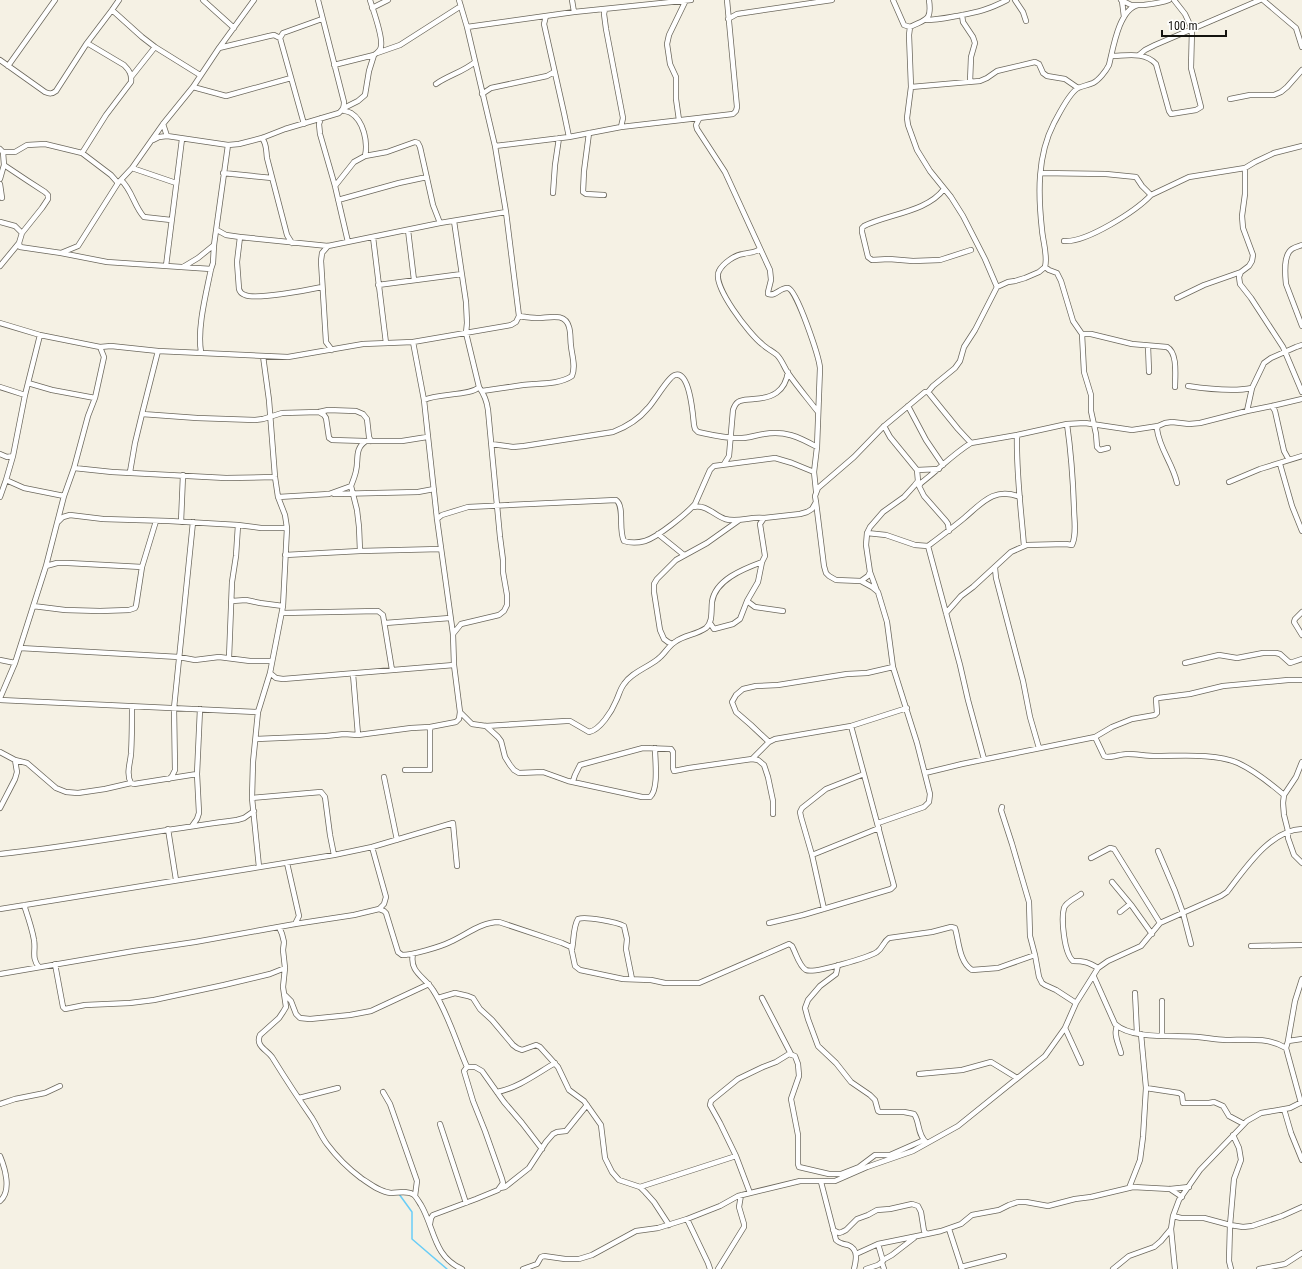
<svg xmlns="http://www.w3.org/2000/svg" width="1302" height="1269" viewBox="0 0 1302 1269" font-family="'Roboto Condensed',sans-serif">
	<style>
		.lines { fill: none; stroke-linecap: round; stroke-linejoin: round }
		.stream { stroke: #69cdf7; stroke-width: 1.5 }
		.minor-casing { stroke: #6c685d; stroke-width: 6 }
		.minor { stroke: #fff; stroke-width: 4.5 }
	</style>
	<rect width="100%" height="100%" fill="#f5f1e4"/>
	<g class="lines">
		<path class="stream" d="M399 1194 412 1212V1239L447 1269"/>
		<g class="minor-casing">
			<path id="minor" d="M203 0 234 28
				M572 0 574 12
				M893 0 904 25 910 27
				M929 0C932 21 926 19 910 27L909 35 911 87 907 118 908 125 917 150 930 171 951 197 963 216 985 259 997 287
				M1015 0 1023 12 1026 21
				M1121 0 1131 5H1138
				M1263 0 1296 28 1302 47
				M1122 1 1124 17
				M372 8 388 0
				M605 9 604 14 606 29 623 118 621 127
				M112 10 142 37 155 47 200 75
				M962 15 963 22 973 37 975 43 971 57 970 82
				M546 16 544 24 564 113 569 137
				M728 19 737 14 832 0
				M926 20C937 20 946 18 957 16 977 12 988 10 1007 0
				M467 27 574 12 691 0
				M219 48 269 36 274 35 280 38
				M377 53 400 45 461 6
				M1139 55 1145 50 1155 45 1260 0
				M1111 56C1126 56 1144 51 1156 64L1169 111 1171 114 1196 110 1201 107 1191 68 1192 29 1185 14 1174 0
				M0 60 45 92C50 94 52 94 56 91L87 43 112 10 119 0
				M334 65 374 55C377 53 381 50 381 46 383 36 373 10 370 0
				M8 66 55 0
				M132 76 155 47
				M436 84C449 75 463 72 475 62
				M193 87 226 96 291 78
				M911 87 980 81 987 78 997 71 1035 62 1039 64 1043 73 1047 76 1065 79 1078 88
				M482 94 491 88 547 76 554 72
				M1230 99 1250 95H1274L1281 92 1287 87 1302 70
				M344 108 358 101 365 95 369 71 374 55
				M321 118 319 124 320 134 335 186 348 242
				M699 119 696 125 697 129 725 172 770 270 771 280 768 292V294C776 297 780 287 788 288 797 290 819 357 820 368L817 447 814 472 816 491
				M679 120 676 99V77L670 64 667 44 669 35 686 0
				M163 124 167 136
				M304 124 280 38 283 33 322 19
				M589 133 584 171 583 192 586 194 604 195
				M262 138C267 144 266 151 267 158L287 235 292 243
				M153 140 159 137 167 136 228 145 239 144 262 138 285 129 339 113C343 109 344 108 344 102L318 0
				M495 146 569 137 621 127 733 114 736 111 737 107 727 0
				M0 149 3 152H15L27 145 45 144 82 153 111 175 118 183
				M82 153 106 115 131 82C132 74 129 70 124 65L87 43
				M365 156 387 152 415 142 418 143 420 147 433 205 440 223
				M4 165 28 181 45 192 48 195V199L42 208 22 233 19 243 20 247 61 253 78 246 118 183 132 168 163 124 193 87 219 48 254 0
				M132 168 176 183
				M1245 168V194L1242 216 1243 228 1253 255 1252 261 1249 266 1241 272 1239 277 1240 284 1251 298 1283 347 1302 392
				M223 173 272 178
				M1041 173 1106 174 1136 177 1142 186 1151 195 1189 177 1245 168 1255 162 1274 153 1302 146
				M0 179 4 165 3 152
				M121 180C132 190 134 206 144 217L171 220
				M0 184 2 198
				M335 186 354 162 365 156C368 143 364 121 351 113 349 112 345 111 342 110
				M944 189C927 212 888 214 864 226L862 228V232L868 257 872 260 889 259 913 261 940 260 971 250
				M553 193 555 165 559 138
				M338 200 399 183 427 177
				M0 222 15 226 22 233
				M217 230 226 235 240 237 328 246 440 223 506 212
				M408 230 414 280
				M240 237 237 262 239 289C240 293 242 294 245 295 256 300 308 290 322 287
				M373 237 386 343
				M1064 241C1086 243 1136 211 1151 195
				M1302 245C1299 246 1295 247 1292 249 1283 255 1285 274 1286 284L1302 326
				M328 246 322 253 321 261 326 342 332 350
				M760 249C755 253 750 252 743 254 735 255 723 263 719 271 711 285 750 335 762 344 766 348 772 351 777 355 782 360 784 367 788 373 797 386 808 399 818 412
				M61 253 107 262 211 269
				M0 266 19 243
				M166 266 182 139
				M183 267 198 258 214 245
				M1045 267 1049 270 1057 273 1061 281 1073 321 1082 334 1084 372 1091 395V411L1096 434 1097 447 1100 450 1108 448
				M378 285 462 274
				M1177 298 1204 285 1241 272
				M0 323 40 335 100 347 104 357 95 398 88 416 74 468 64 496 46 566 15 663 0 698
				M1082 334H1091L1132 344 1167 347C1178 353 1175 376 1175 387
				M1148 346 1149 372
				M100 347 111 346 158 351 288 357 363 344 413 342 511 325 516 322 519 316 506 212 495 146 467 27 459 0
				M201 352C197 328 206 294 211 269L213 263 214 245 228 145
				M28 383 52 390 95 398
				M1188 386C1208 389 1233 392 1252 388
				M0 387 25 395
				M482 391C496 389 509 387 523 385 539 383 558 385 572 376 576 366 572 356 571 346 570 340 571 333 569 327 565 312 549 318 537 318 531 318 525 317 519 316
				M928 392 958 429 971 443 1017 435 1067 424 1085 423 1132 430 1158 426 1165 423 1172 422 1189 424 1200 423 1247 411 1272 406 1302 399
				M424 400C438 393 471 396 479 387
				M908 406 926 440 943 465
				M1272 406 1275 411 1284 451 1289 460
				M1247 411 1252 388 1264 363 1271 358 1296 347 1302 345
				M319 412 324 415 326 418 329 438 332 440 365 441
				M142 414 158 351
				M1158 426 1157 429C1159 448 1173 464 1177 483
				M1017 435C1016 472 1021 509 1024 546
				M491 444 513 447 524 446 613 432C626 427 639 419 648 408 654 402 669 376 675 375 690 370 693 416 694 425L695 429 698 432C712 435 727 439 742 438 749 438 756 435 764 434 784 430 799 437 817 447
				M0 454 7 457 13 456
				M724 464 729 456 733 410C734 407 735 404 738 402 743 399 749 400 754 399 772 398 785 392 788 372
				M1280 464 1292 506 1302 531
				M74 468 112 472 226 478 275 477
				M917 470 939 469
				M130 472 135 443 142 414 197 418 255 420 263 419 282 413 319 412 328 410 356 411 363 414 367 419 369 437 371 441
				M6 480 24 488 64 496
				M1229 482 1260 469 1302 456
				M351 486 357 510 359 527 360 551
				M334 494 418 492 434 489
				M0 497 6 480 13 456 25 395 40 335
				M278 497 329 494 351 486C353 481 355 476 356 471 359 459 354 449 366 441H402L427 437
				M816 502 824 566 826 573 829 576 836 580 861 581 872 587 878 592 887 622 893 667 917 743 930 794 929 802 924 807 878 823
				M693 507C706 504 714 515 725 519 739 523 750 516 764 518
				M437 519 442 515 468 507 616 500C625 506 618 530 624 541 630 543 638 543 645 541 658 537 686 514 695 504L710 470 714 466 775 458 792 463 814 472
				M58 522 63 517 70 515 103 519 169 521 238 525 261 528H287
				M181 522 183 475
				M949 531 948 524 946 521 924 496 919 486 921 483C938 470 953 454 971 443
				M867 533 886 535 915 545 928 546
				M658 534 684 555
				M285 555 360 551 441 549
				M46 566 57 563H68L142 567
				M995 568 996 578 1023 681 1030 717 1039 748
				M870 572 877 591
				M861 581 868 576 870 572 866 545 867 533 870 527 883 512 904 497 914 486 918 481 917 470 890 437 884 426
				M232 601 246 600 260 603 283 606
				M747 601 755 607 783 611
				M33 606 65 610 100 611 129 610 135 608 136 606 142 567 156 521
				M1302 612 1295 619 1294 622 1302 635
				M282 613 378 611 383 615 392 670
				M946 613 961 596 973 587 1011 552 1020 548 1027 545 1066 544 1072 545C1077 534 1074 519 1074 508 1073 479 1071 452 1067 424
				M385 623 450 618
				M710 623 714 629 733 624 740 619 747 601 758 582 762 562 765 556 760 524 764 518 800 514 807 512 812 509 816 502 815 496 818 488 854 457 883 427 925 392H928L933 386 955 368 960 361 964 347 975 330 997 287 1008 282 1015 281 1025 278 1039 272 1045 267C1048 256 1043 242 1042 230 1038 194 1037 156 1054 123 1059 114 1069 93 1078 88 1083 86 1088 85 1093 83 1099 80 1106 71 1109 65 1113 49 1119 9 1138 5 1140 5 1142 5 1144 5 1152 4 1161 3 1169 0
				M453 634 461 624 499 615 504 611 507 605V595L503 572V560L500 537 488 410C487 402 484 394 479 387L466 333 467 323 466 302 454 221
				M672 644 668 642 664 639 660 630 654 592V584L657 579 676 560 707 543 738 521
				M20 648 179 657 195 660 219 657 250 661H272
				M229 658 232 582 236 556 238 525
				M0 660 15 663
				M1185 663 1219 655 1237 658 1263 653H1276L1280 654 1290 663 1302 659
				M270 673 276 678 283 679 454 665
				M353 674 358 735
				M0 700 258 712
				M132 706C132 722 132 738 131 754 130 764 126 774 131 783L134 784 197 774
				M460 712 472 724 486 726 566 721H570L589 732C600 730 612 711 616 701 619 695 620 689 624 684 632 672 647 668 658 659 665 654 668 646 675 642 684 635 696 635 706 628 713 622 711 611 712 602 715 580 743 569 762 562
				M486 726 498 737 501 741 505 757 510 765 514 770 519 773 543 772 568 781 642 797H650C659 789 655 760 655 748
				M1095 737 1112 727 1132 719 1155 715 1157 713 1156 699 1158 698 1190 694 1223 686 1288 680H1302
				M256 739 326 736 344 734 358 735 411 728 430 727 456 722 459 719 460 712 454 665 453 634 437 519 424 400 413 342
				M769 742 751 725 736 712 732 702 736 695 743 689 756 686 778 685 847 674 867 673 893 667
				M0 752 15 760 27 763 56 788 66 792 78 793 105 789 131 783
				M752 759 769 742 775 739 851 726 907 708
				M984 759 968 700 960 665 928 546C940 537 952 528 963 519 981 504 994 486 1020 497
				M1302 762 1296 777 1284 795 1283 803 1284 815 1288 831V838L1294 855 1302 863
				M405 770H430V727
				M925 773 962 764 1095 737 1104 756 1107 757C1114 757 1121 754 1128 754 1137 754 1146 756 1156 756 1180 756 1216 753 1238 763 1255 771 1270 783 1284 795
				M384 777 397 840
				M169 779 172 776 175 770 174 708 193 522
				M573 781 575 775 580 765 643 748 671 749 673 752V768L674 771 689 768 752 759 758 760 764 765 768 777 773 801V814
				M252 798 321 792 325 797 330 835 334 855
				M1002 807 1001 810 1012 844 1029 902 1030 936 1035 955 1039 977 1042 983 1045 985 1056 990 1076 1003
				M0 808 15 779 17 772 15 760
				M192 826 197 819 199 813 197 774 200 709
				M168 829 176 880
				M1158 851 1175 891 1183 913 1191 944
				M0 854C79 846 158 830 237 820L244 818 254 811
				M812 855 879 828
				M1091 858 1110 848 1114 849 1160 923
				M287 863 299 916 295 924
				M259 867 252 798 253 762 258 712 270 673 283 606 287 528 285 515 278 497 275 477 269 400 263 356
				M1112 882 1132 906 1152 934
				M1081 894C1076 898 1066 902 1064 908 1061 919 1064 953 1073 961 1084 961 1088 962 1098 968
				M24 905C28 917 32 928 34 940 36 950 31 958 39 967
				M0 909 334 855 372 847 453 823 457 866
				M379 909 384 911 386 913 398 952 402 955C412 955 440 947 450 942 466 935 481 922 499 922L562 943 571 947 575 966 580 970 623 979 651 980 665 983H699L789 944 792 946C796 953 799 966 806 970 814 974 869 957 877 952 883 948 883 942 889 938L932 932 951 927 955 928C959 941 959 962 972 970L998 968 1035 955
				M824 909 812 855 801 817 800 812 802 808 826 789 864 774
				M1120 912 1130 904
				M769 923 803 915 891 889 894 886 851 726
				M279 927 282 934 284 942 283 950 285 968 283 987 286 1007 283 1012 279 1018 260 1035C255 1046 267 1050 272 1057 285 1078 298 1098 312 1118 317 1126 321 1136 327 1144 336 1156 349 1169 361 1178 370 1184 380 1192 391 1193 398 1193 408 1190 414 1195 417 1198 419 1202 421 1205 435 1229 433 1256 462 1269
				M1251 946 1302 945
				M572 949C574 940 573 927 578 919 585 916 617 922 624 926L627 939 626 949 632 979
				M413 954C409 972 425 977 433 990 448 1013 456 1042 467 1067L464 1071 473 1101 485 1131 502 1179 503 1183 498 1190 476 1199 433 1215 431 1218 430 1224
				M55 964 63 1007 65 1009 85 1005 130 1003 154 1000 224 985 270 974 285 968
				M838 965 836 974 820 986 808 1000 805 1008 808 1019 818 1046 836 1063 851 1082 870 1095 875 1100 878 1111 880 1112H904L914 1114C920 1122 917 1134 926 1142
				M0 974 134 951 195 942 295 924 354 915 379 909 384 904 386 897 372 847
				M1094 977 1115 1024C1132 1040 1176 1035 1198 1037 1208 1038 1217 1040 1226 1040 1246 1040 1268 1037 1286 1048L1301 1103
				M1135 993 1137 1033
				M285 995 291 1001 296 1014 300 1018 310 1019 350 1015 371 1011 429 984
				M438 998 455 993 468 996 473 998 480 1009 492 1020 513 1045 517 1048 522 1050 536 1045 540 1047 558 1067 569 1090 584 1101 601 1125 605 1158 612 1172 619 1180 640 1187 645 1192 654 1202 669 1225
				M762 998 791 1054
				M1117 1026C1113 1034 1119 1045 1121 1053
				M1065 1028 1081 1063
				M1162 1036V1001
				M1288 1041 1295 1001 1302 979
				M1286 1048 1288 1041 1302 1039
				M467 1067H475L482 1071 504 1102 522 1123 542 1149
				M919 1074 962 1070 991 1062 1017 1078
				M1146 1088 1179 1093 1182 1095 1183 1103H1209L1214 1102 1223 1106 1229 1116 1244 1124
				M383 1092 390 1104 417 1181 415 1196
				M497 1092C518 1088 536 1074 555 1063
				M299 1098 338 1088
				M0 1104 15 1099 45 1093 60 1086
				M1284 1109 1291 1133 1302 1160
				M440 1124 466 1203
				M0 1156C5 1168 12 1191 0 1201
				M821 1182 836 1240C840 1244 844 1244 848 1245 859 1249 856 1261 854 1269
				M640 1187 736 1156
				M500 1188 505 1187 529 1168 546 1142 553 1134 557 1132 566 1131 587 1105
				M1129 1188 1140 1160 1143 1137 1146 1088 1141 1034
				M1170 1189 1182 1197
				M750 1193 736 1156 720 1123 710 1105 711 1101 738 1079 763 1067 776 1062 789 1054 795 1056 798 1064 799 1076 791 1099 798 1135V1164L799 1167 829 1174H841L859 1167 875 1155H890L924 1140
				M1173 1216 1181 1218H1204L1230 1225 1243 1227 1252 1226 1282 1216 1302 1207
				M687 1219 708 1263 710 1269
				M949 1229 962 1269
				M1171 1229 1175 1269
				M833 1230 839 1233 842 1232 846 1230 857 1219 868 1215 877 1210 890 1209 912 1204 918 1206 921 1212 924 1231 927 1234 941 1231 961 1224 972 1215 999 1210 1009 1205 1018 1202H1026L1048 1206 1075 1199 1091 1197 1133 1187 1170 1189 1189 1187
				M856 1254 878 1244 927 1234
				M883 1260 892 1255 914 1238
				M882 1263 884 1269
				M961 1267 1004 1256
				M523 1269 537 1264 541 1257 544 1256 565 1259H579L592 1255 636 1231 658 1228 687 1219 720 1206 738 1196 800 1181H835L867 1167 913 1151 958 1126 1045 1056 1065 1028 1076 1003 1098 968 1108 961 1141 946 1160 923 1221 896 1227 892C1245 869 1270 830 1302 829
				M718 1269 744 1227V1224L739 1207 741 1195
				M866 1269 878 1265 883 1261 878 1244
				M1113 1269 1129 1256 1154 1247 1161 1241 1171 1229 1173 1216 1179 1200 1200 1170 1247 1121 1261 1113 1290 1108 1302 1102
				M1231 1269 1229 1261 1230 1225 1234 1179 1241 1160 1239 1148 1233 1135
				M1259 1269 1285 1264 1302 1253"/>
		</g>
		<use href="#minor" class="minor"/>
	</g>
	<path d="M1162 30v6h64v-6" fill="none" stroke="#14130f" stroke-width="2"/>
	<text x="1168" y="30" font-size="12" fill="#14130f" stroke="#ffffff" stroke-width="3" paint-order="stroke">100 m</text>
</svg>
